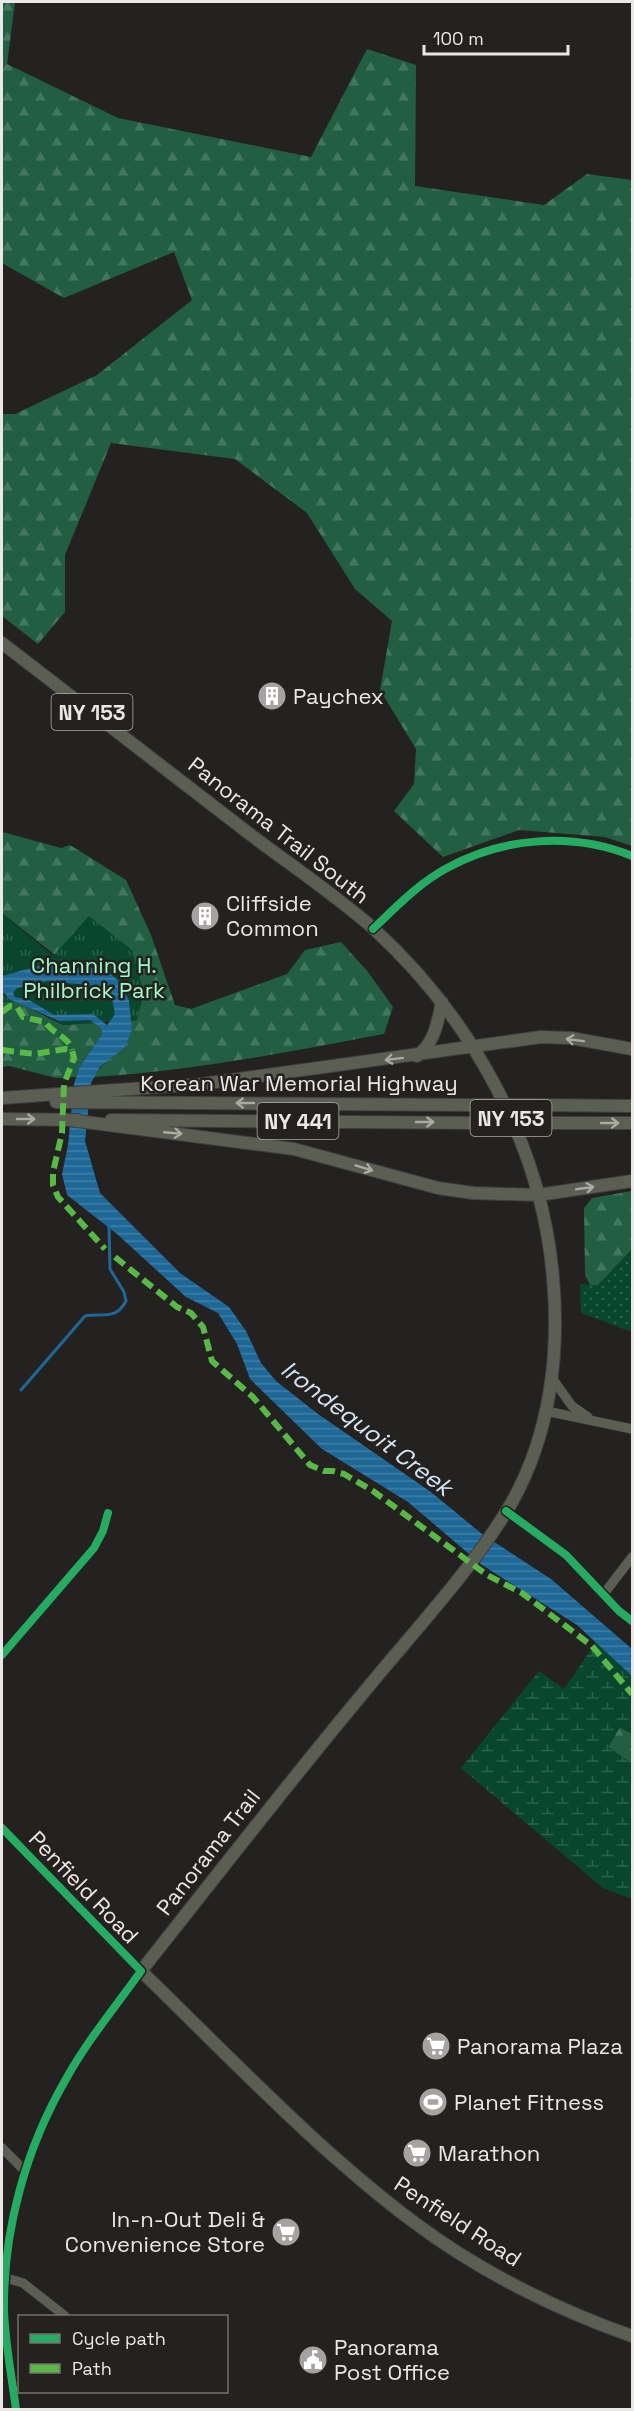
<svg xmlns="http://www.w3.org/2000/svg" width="634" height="2411" viewBox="0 0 634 2411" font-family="'Space Grotesk',sans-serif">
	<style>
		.grass { fill: url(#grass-dots) }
		.forest { fill: url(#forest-firs) }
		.wetland { fill: url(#wetland-marsh) }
		.park { fill: url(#park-tufts) }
		.water { fill: url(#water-rules); fill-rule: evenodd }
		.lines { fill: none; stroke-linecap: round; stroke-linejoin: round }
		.stream { stroke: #1e6897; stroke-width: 3 }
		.minor-casing { stroke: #3f3e3d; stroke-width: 10 }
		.major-casing { stroke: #3f3e3d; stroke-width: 14 }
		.minor { stroke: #5a5e53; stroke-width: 9 }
		.major { stroke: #5b5e53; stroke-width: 12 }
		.major-bridge-casing { stroke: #3f3e3d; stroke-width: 14; stroke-linecap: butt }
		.major-bridge { stroke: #5b5e53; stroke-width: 12 }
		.quiet { stroke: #58b947; stroke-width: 6; stroke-dasharray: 12 6; stroke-linecap: butt }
		.cycleway-casing { stroke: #25211f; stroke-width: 11 }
		.cycleway { stroke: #26ab63; stroke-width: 8 }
		.oneway { stroke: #aaa9a4 }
		.labels { text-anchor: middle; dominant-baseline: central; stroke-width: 5; stroke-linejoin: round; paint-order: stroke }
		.shield { fill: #25211f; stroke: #afacaa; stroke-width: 1.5 }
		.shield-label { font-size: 21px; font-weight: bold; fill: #eae7e6 }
		.poi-label { font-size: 22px; fill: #eae7e6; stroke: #25211f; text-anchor: start }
		.street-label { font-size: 22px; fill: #eae7e6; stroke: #25211f }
		.park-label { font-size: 22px; fill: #9ffbc9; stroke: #25211f }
		.water-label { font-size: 24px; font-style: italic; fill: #d3e5f4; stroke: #25211f }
	</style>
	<defs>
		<pattern id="grass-dots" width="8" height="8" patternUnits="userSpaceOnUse" patternTransform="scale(1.5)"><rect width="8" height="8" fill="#08472e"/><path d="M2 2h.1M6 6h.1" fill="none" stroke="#2c624c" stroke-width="1.8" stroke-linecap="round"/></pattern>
		<pattern id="forest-firs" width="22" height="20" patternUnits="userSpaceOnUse" patternTransform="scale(1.5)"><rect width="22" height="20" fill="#225f42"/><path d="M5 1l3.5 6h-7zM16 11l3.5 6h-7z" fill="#42765d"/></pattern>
		<pattern id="wetland-marsh" width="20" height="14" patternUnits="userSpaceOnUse" patternTransform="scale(1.5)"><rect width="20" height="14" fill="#08472e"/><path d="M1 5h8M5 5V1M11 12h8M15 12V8" fill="none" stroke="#2c624c"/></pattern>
		<pattern id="park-tufts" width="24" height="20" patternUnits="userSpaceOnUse" patternTransform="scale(1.5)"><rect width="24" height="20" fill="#08472e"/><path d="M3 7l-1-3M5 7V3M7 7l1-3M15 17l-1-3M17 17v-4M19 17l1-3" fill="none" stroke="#2c624c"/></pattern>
		<pattern id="water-rules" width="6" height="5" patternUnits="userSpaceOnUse" patternTransform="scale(1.5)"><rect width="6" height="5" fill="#1e6897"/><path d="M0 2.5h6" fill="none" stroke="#3f7ea6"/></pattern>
	</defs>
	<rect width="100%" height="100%" fill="#242220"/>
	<path class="grass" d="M632 1249V1332L581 1313 580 1284 598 1285Z"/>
	<path class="forest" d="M2 2H15L7 64 118 118 311 157 367 49 416 65 415 186 544 205 587 174 632 180V846L605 837 519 830 443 857 394 811 414 784 416 749 380 690 392 621 355 589 307 513 235 459 111 443 65 555V612L38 644 2 616V414H15L97 375 192 300 174 252 64 298 2 263Z
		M2 832 61 848 70 845 126 880 151 935 175 1005 191 1009 287 974 305 950 341 942 368 972 393 1007 384 1034C288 1052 192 1071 94 1077 106 1055 134 1049 131 1021L137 1020 2 913Z
		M15 1001 63 1025 94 1023 102 1029V1034L79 1068 76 1077 56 1078 9 1066 2 1067V1002Z
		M632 1191V1249L598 1285H590L585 1275 584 1208 592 1198Z
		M620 1727 632 1734V1764L608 1747Z"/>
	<path class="wetland" d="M596 1642 632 1676V1734L620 1727 608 1747 632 1764V1899L603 1888 461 1768 539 1671 564 1689Z"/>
	<path class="park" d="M2 913 53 956 89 916 132 950 144 993 137 1020 63 1025 30 1001 2 1002Z"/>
	<path class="water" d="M46 964 73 968H104L121 983 129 1001 132 1030 125 1047 100 1067 91 1083 85 1141 100 1193 180 1273 229 1307 246 1331 261 1363 276 1381 318 1414 431 1492 482 1534 551 1579 632 1649V1676L577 1625 482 1565 408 1502 322 1449 250 1379 237 1344 218 1313 186 1297 117 1234 67 1195 62 1174 68 1145 74 1084 79 1068 102 1034V1029L90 1020 59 1021 9 999 5 993 2 994V976ZM48 981 105 987 111 993 115 1014 107 1025 93 1014 54 1015 29 1000 15 997 13 993 17 988Z"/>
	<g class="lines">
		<path class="stream" d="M21 1390 85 1316C104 1313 116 1320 126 1301L124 1292 110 1269 109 1226"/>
		<g class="minor-casing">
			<path id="minor" d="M373 929C396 907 419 883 447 868 503 837 573 832 632 856
				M552 1378 572 1406 588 1417
				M546 1411 632 1429
				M506 1511 566 1555 619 1611 632 1621
				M603 1595 632 1557
				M2 1655 94 1548 103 1531 108 1513
				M2 1828 141 1971C116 2006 87 2041 66 2079 26 2148 3 2230 4 2310 5 2343 12 2377 16 2410
				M2 2148 25 2171
				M6 2278 23 2283 65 2316"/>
		</g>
		<g class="major-casing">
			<path id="major" d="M2 643C80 704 160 764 238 825 283 860 332 892 374 929 472 1019 542 1145 553 1278 560 1354 550 1434 512 1502 472 1571 410 1635 360 1697 285 1787 214 1879 141 1971 230 2057 316 2149 415 2223 479 2271 557 2310 632 2336
				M417 1056C435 1042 437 1024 442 1002
				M2 1098 202 1084 541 1037 571 1038 632 1049
				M56 1102 472 1105
				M537 1105 632 1106
				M2 1119 78 1120
				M70 1120 294 1149 438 1188 473 1193 538 1195 632 1181
				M111 1120 480 1123
				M545 1123H632"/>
		</g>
		<use href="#minor" class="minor"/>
		<use href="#major" class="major"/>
		<g class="major-bridge-casing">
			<path id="major-bridge" d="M472 1105H537
				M480 1123H545"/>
		</g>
		<use href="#major-bridge" class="major-bridge"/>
		<path class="quiet" d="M2 1012 10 1006 17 1007 23 1017 45 1022C53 1034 69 1037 72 1050
			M2 1050 35 1054 65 1049 72 1050 74 1058 64 1084 62 1133 53 1172V1185L58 1197 105 1249
			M115 1257 177 1307 191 1313 203 1327 212 1361 253 1397 310 1465 324 1471H333L344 1474 373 1491 487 1575 522 1593 592 1646 632 1694"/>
		<g class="cycleway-casing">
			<path id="cycleway" d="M373 929C396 907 419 883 447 868 503 837 573 832 632 856
				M506 1511 566 1555 619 1611 632 1621
				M2 1655 94 1548 103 1531 108 1513
				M2 1828 141 1971C116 2006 87 2041 66 2079 26 2148 3 2230 4 2310 5 2343 12 2377 16 2410"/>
		</g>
		<use href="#cycleway" class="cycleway"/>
	</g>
	<defs><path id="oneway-shaft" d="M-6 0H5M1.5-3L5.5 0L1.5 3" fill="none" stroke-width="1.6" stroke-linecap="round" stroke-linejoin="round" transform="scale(1.5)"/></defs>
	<g class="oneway">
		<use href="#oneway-shaft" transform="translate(575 1040) rotate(-173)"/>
		<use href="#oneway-shaft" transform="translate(394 1059) rotate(173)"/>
		<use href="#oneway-shaft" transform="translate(245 1103) rotate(-180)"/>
		<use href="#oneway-shaft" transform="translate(26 1119)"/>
		<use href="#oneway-shaft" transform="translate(425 1122)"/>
		<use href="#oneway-shaft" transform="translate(610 1123)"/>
		<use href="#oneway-shaft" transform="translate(173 1133) rotate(5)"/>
		<use href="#oneway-shaft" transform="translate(364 1168) rotate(17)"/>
		<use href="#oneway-shaft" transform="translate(585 1188) rotate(-8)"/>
	</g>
	<defs>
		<g id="building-disc" transform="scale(1.5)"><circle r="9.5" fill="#a5a2a1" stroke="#25211f"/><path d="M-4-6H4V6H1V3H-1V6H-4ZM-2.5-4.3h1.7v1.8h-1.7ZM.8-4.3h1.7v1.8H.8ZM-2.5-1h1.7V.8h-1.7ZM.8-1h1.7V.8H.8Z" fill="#fff"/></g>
		<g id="supermarket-disc" transform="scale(1.5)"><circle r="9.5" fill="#a5a2a1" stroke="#25211f"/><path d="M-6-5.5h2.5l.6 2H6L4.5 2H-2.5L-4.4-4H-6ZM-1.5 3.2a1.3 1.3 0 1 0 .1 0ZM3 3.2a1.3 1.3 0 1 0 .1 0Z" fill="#fff"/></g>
		<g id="stadium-disc" transform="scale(1.5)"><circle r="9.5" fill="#a5a2a1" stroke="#25211f"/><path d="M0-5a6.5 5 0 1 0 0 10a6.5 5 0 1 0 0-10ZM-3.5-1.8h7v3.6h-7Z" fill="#fff"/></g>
		<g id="civic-disc" transform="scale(1.5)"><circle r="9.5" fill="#a5a2a1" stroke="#25211f"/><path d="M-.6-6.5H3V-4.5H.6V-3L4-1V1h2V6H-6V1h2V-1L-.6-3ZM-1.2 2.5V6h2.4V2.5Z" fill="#fff"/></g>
	</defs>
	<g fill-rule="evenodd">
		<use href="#building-disc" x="272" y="696"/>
		<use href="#building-disc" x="205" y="916"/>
		<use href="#supermarket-disc" x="436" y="2046"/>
		<use href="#stadium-disc" x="433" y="2102"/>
		<use href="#supermarket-disc" x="417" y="2153"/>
		<use href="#supermarket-disc" x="286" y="2232"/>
		<use href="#civic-disc" x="313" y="2360"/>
	</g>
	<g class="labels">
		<g class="shield">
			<rect x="51.5" y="694" width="81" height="36" rx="4.5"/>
			<rect x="470.5" y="1100" width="81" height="36" rx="4.5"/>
			<rect x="257.5" y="1103" width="81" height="36" rx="4.5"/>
		</g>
		<g class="shield-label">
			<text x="92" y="712">NY 153</text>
			<text x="511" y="1118">NY 153</text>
			<text x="298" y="1121">NY 441</text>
		</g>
		<g class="poi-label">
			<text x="293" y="696">Paychex</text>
			<text x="226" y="903">Cliffside<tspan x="226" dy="25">Common</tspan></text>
			<text x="457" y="2046">Panorama Plaza</text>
			<text x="454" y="2102">Planet Fitness</text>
			<text x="438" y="2153">Marathon</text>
			<text x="265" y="2219" text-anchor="end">In-n-Out Deli &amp;<tspan x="265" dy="25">Convenience Store</tspan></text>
			<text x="334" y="2347">Panorama<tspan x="334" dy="25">Post Office</tspan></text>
		</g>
		<g class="street-label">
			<text transform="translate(279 830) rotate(38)">Panorama Trail South</text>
			<text x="299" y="1083">Korean War Memorial Highway</text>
			<text transform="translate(208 1852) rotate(-52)">Panorama Trail</text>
			<text transform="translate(84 1887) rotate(46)">Penfield Road</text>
			<text transform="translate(458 2221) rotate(33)">Penfield Road</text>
		</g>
		<g class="park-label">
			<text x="94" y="965">Channing H.<tspan x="94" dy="25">Philbrick Park</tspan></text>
		</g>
		<g class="water-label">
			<text transform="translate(367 1428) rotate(37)">Irondequoit Creek</text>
		</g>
	</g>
	<rect width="634" height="2411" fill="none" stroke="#eae7e6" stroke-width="6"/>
	<rect x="18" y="2315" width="210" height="78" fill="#25211f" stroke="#74706f" stroke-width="1.5"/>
	<rect x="30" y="2334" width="30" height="9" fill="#26ab63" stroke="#74706f" stroke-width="1.5"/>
	<text x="72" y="2345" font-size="18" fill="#eae7e6">Cycle path</text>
	<rect x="30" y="2364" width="30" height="9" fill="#58b947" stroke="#74706f" stroke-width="1.5"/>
	<text x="72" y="2375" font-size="18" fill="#eae7e6">Path</text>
	<path d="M424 45v9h144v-9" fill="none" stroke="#eae7e6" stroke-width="3"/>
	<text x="433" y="45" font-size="18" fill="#eae7e6" stroke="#25211f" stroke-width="4.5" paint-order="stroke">100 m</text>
</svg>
